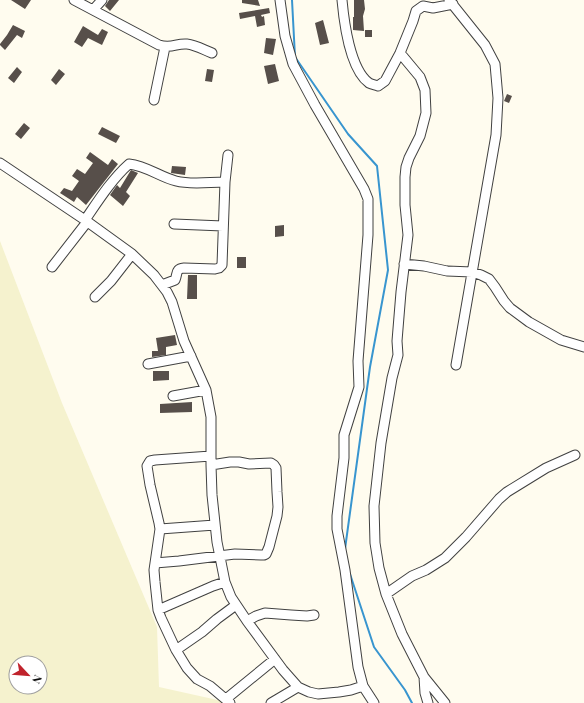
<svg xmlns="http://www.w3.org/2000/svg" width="584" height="703" viewBox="0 0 584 703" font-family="'Playfair Display',serif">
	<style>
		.farmland { fill: #f5f2ce; fill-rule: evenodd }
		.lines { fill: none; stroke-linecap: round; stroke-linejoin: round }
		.stream { stroke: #3895cf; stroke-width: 2 }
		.building { fill: #574f4a }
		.street-casing { stroke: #414141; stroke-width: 11 }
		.street { stroke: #fff; stroke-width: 9 }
	</style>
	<rect width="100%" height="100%" fill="#fffcef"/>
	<path class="farmland" d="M0 241 62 403 157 627 159 687 231 703H0ZM16 663H40V687H16Z"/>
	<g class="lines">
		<path class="stream" d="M292 0 295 57 348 134 377 166 388 270 370 367 345 549
			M350 574 374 647 405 690 412 703"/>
	</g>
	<path class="building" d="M11 0H31L25 9Z
		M109 0H119L110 11 105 6Z
		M242 0H258L260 6 242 3Z
		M354 0H364L365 9 363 16 364 31 353 30V17H354Z
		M269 8 270 13 261 15 262 17 264 16 265 25 257 27 255 16 240 19 239 13Z
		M323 20 329 43 320 45 315 23Z
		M13 25 25 31 22 38 17 35 5 50 0 45V44L7 35Z
		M83 26 98 35 102 29 108 32 102 45 88 38 82 47 74 42Z
		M365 30H372V37H365Z
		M266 38 276 39 273 55 264 53Z
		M275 64 279 81 268 84 264 66Z
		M17 67 22 72 14 83 8 78Z
		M59 69 65 74 56 85 51 80Z
		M207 69 214 70 212 82 205 81Z
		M507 94 512 96 509 103 504 101Z
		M24 123 30 128 21 139 15 134Z
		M102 127 120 136 116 143 98 134Z
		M90 152 108 165 112 159 118 164 86 205 77 197 74 202 60 193 64 188 72 191 79 181 72 176 77 169 85 174 93 163 86 158Z
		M172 166 186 167 185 175 171 173Z
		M131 170 138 173 126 192 130 196 123 206 110 195 117 185 120 188Z
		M284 225V236L275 237V226Z
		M237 257H246V268H237Z
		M188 275H197V299H187Z
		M175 335 177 345 166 347V355L152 357V351H158L156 338Z
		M153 371H169V380L153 381Z
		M192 402V412L160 413V404Z"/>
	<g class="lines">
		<g class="street-casing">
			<path id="street" d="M74 0 159 45C172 49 176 43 187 44 196 45 204 50 212 53
				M280 0 285 36 293 64 315 105 364 189 368 199V235L358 361 359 387 344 435V458L337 516V529L345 570 358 667 363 686 374 703
				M342 0C344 22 350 69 369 83 371 84 375 85 378 86L385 81 400 53 413 21 416 11 423 6 433 8 453 4
				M449 0 485 45 495 64 498 98 496 135 456 365
				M93 10 102 0
				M400 53 420 77 425 90 426 113 420 136 409 158 406 167 405 177V205L408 235 401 292 397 341 398 355 392 378 381 443 374 506 375 543 379 568 386 594 402 634 424 677 445 703
				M154 100 165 47
				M0 163 85 220 132 254 154 275 167 292 172 302 184 341 206 390 211 417V465L212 495 217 542 225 582 231 597 247 621 283 670 298 687 309 692 318 694 339 692 351 690 363 686
				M85 220C98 201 112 179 129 164 147 166 160 177 176 181 191 185 209 182 225 182
				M174 224 223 226
				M404 264 424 266 447 271 472 272 481 275 489 279 495 287 504 301 510 308 529 322 561 340 584 347
				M52 267 87 222
				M162 285 175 280C178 273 175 269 184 268L215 269 219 268 222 265 225 182 228 155
				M95 297 111 281 132 254
				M148 364 191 356
				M173 396 206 390
				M211 456 155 460 150 461 147 466 150 485 159 523 160 529 154 570 155 582 158 610 161 618 176 650 187 668 197 679 210 686 230 703
				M160 529 215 525
				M155 563 179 561 235 554 261 555H264L266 554 269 547 277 516 278 507 277 492 276 468 274 465 271 463 249 464 239 462H230L211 465
				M386 594 412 576 426 570 445 558 466 537 499 499 507 492 546 468 575 455
				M158 610 213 586 225 582
				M247 621 256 616 265 613 291 615 307 616 314 615
				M176 650 202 632 217 619 236 605
				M424 677 425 693 428 703
				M226 699 275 659
				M271 703 298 687"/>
		</g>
		<use href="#street" class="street"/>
	</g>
	<g transform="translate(28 675) rotate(116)"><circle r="19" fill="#ffffff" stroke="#9f9f9f"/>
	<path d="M0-3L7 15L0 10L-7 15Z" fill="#c0232c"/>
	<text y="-6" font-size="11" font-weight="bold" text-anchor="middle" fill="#0e0e0e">N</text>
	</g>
</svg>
